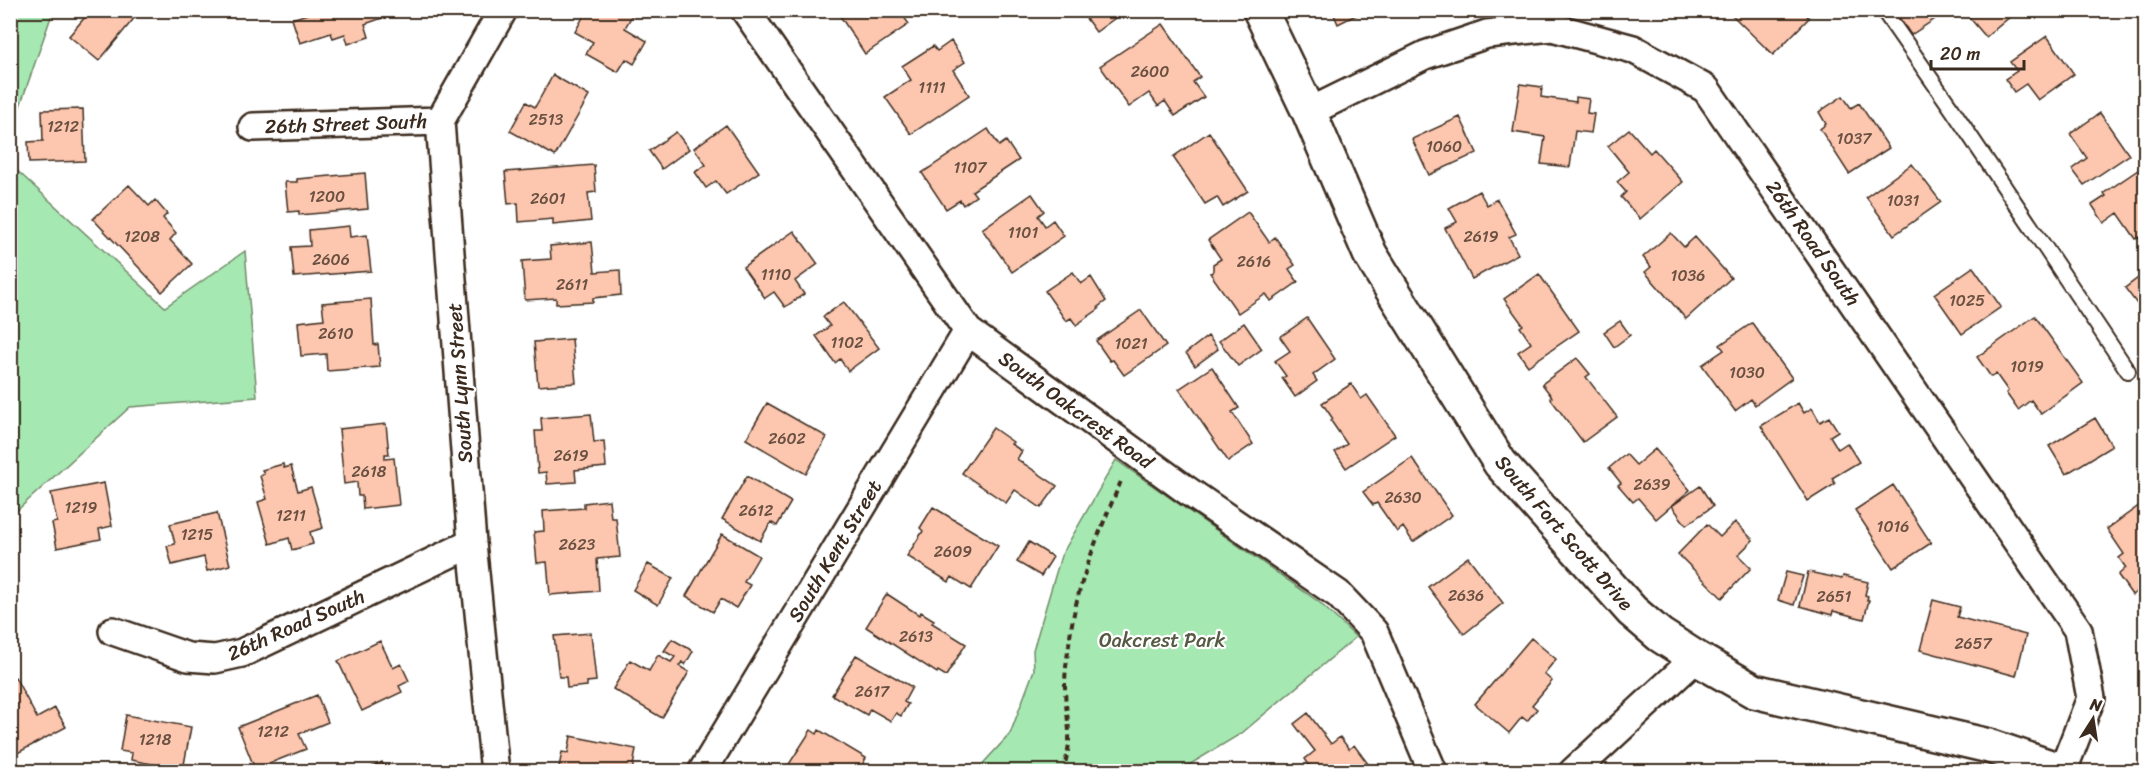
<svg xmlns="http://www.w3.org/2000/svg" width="2156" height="782" viewBox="0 0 2156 782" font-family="Sriracha,sans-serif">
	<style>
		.green { fill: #a6e8b2; stroke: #708968; stroke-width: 1.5 }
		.building { fill: #fcc6af; stroke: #3b2a1e; stroke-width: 1.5 }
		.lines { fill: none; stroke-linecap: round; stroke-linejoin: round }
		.lane-casing { stroke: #3b2a1e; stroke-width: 18 }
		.street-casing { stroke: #3b2a1e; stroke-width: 32 }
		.secondary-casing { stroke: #3b2a1e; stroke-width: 38 }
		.path { stroke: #3b2a1e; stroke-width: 4; stroke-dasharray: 6 4.5; stroke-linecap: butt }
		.lane { stroke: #fff; stroke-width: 14 }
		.street { stroke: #fff; stroke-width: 27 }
		.secondary { stroke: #fff; stroke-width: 33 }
		.labels { text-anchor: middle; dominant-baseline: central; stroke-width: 4.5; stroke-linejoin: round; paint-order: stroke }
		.number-label { font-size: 16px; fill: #6b5142 }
		.street-label { font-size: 20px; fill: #3b2a1e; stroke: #fff }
		.park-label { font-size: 20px; fill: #565a43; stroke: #fff }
	</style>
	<rect width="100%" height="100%" fill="#fff"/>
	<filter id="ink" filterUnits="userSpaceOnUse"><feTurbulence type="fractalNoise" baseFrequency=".0167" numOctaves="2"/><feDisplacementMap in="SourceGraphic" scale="12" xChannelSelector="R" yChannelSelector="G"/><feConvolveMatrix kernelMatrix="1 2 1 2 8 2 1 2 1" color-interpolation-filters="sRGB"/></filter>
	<g filter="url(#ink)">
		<path class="green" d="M11 10 53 11 11 132 10 11Z
			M11 165 165 307 245 251 257 397 130 407 11 516Z
			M1116 460 1319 602 1356 637 1242 733 1179 771H976L1010 734 1034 670 1033 650 1061 556Z"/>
		<path class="building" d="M91 10H130L136 16 99 61 69 36Z
			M313 10H390L391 15 365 24 369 37 348 44 345 34 333 38 331 33 300 43 292 19 313 12Z
			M587 10H635L625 28 647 41 634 64 626 59 618 72 586 54 593 42 575 32Z
			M836 10H904L901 13 909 24 865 54Z
			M1093 10H1126L1096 32 1085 17Z
			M1332 10H1366L1338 24Z
			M1736 10H1802L1809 18 1773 55 1732 15Z
			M1899 10H1930L1935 19 1911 35 1896 13Z
			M1963 10H2012L2010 12 2012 15 1986 37Z
			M1163 24 1200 77 1193 82 1204 97 1175 116 1165 101 1158 106 1149 93 1129 107 1100 66Z
			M2047 36 2074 74 2038 100 2026 84 2014 92 2005 79 2017 71 2010 62Z
			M951 41 965 62 953 70 969 95 911 134 885 97 911 80 902 66 933 46 937 51Z
			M553 75 589 96 555 156 510 131 526 102 535 107Z
			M1520 84 1542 87 1541 97 1576 102V97L1589 99 1587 113 1594 114 1591 133 1575 131 1570 167 1541 164 1545 137 1513 132Z
			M1843 96 1851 108 1859 103 1889 148 1849 174 1820 129 1826 124 1819 112Z
			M83 109 85 161 29 163 28 142 43 141 42 110Z
			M2100 113 2129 155 2084 185 2072 169 2087 158 2070 134Z
			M1460 117 1477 153 1429 175 1412 139Z
			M726 125 759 172 726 194 716 181 706 188 695 172 706 165 694 148Z
			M988 129 999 146 1006 141 1019 160 972 191 976 196 963 205 960 200 946 209 922 173Z
			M1629 129 1650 153 1654 149 1683 182 1640 219 1621 197 1626 192 1617 182 1629 172 1608 146Z
			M676 132 689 149 662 169 649 151Z
			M1209 132 1248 191 1223 207 1217 197 1205 204 1173 157Z
			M1912 164 1941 202 1894 235 1866 197Z
			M594 165 596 192 588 193 591 221 553 225V219L519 222 518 203 508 204 505 172Z
			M2138 170 2146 181V245L2140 237 2136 239 2118 213 2104 223 2092 205 2106 196 2104 193Z
			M365 173 368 209 299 215V211L288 212 285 182H297V179Z
			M129 185 149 206 155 200 167 214 163 218 176 233 170 240 192 264 162 292 93 219Z
			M1479 191 1487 205 1497 199 1516 234 1509 237 1518 254 1472 279 1445 228 1457 222 1449 208Z
			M1032 194 1044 211 1038 216 1045 226 1053 220 1064 236 1012 272 982 229Z
			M1248 212 1269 242 1275 237 1295 265 1289 269 1298 282 1271 301 1266 294 1238 313 1210 273 1213 272V264L1221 259 1208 240Z
			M349 226 350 237 367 235 371 271 294 277 291 247 310 246 309 230Z
			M794 231 818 264 795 281 804 294 785 307 774 292 765 298 743 267Z
			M1671 233 1684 247 1695 237 1731 278 1686 319 1645 272 1651 267 1643 257Z
			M592 242 595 272 620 270 621 295 593 298V302L556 304V298L525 300 522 261 551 259 550 246Z
			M1973 267 2001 307 1962 334 1934 294Z
			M1073 272 1081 284 1091 277 1106 301 1098 307 1099 309 1076 325 1071 318 1066 321 1045 291Z
			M2146 272V316L2125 288Z
			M1539 274 1579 331 1528 366 1518 352 1531 343 1520 327 1523 325 1504 299Z
			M371 299 374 345 378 344 380 367 327 371 326 354 301 356 298 322 324 319 322 303Z
			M844 302 879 348 848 371 840 359 835 363 816 336 830 326 823 317Z
			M1141 310 1166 346 1124 375 1113 360 1110 361 1096 341Z
			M2035 316 2083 383 2041 414 2031 400 2018 410 2006 393 2008 391 1996 374 1991 377 1977 357Z
			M1307 318 1335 359 1313 375 1317 381 1295 397 1282 378 1286 376 1275 361 1290 351 1280 337Z
			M1620 321 1630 335 1614 347 1604 332Z
			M1244 323 1262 349 1238 366 1219 341Z
			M1752 323 1792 378 1755 405 1751 399 1735 411 1702 365 1724 350 1720 345Z
			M1208 336 1218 349 1195 366 1186 353Z
			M572 339 576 383 538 386 534 342Z
			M1577 358 1590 374 1586 377 1617 417 1583 442 1550 398 1552 397 1542 384Z
			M1212 367 1239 408 1232 412 1253 444 1228 461 1179 389Z
			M1351 384 1361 399 1367 395 1395 435 1346 468 1335 452 1347 444 1331 421 1333 419 1322 403Z
			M767 403 827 437 806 474 746 439Z
			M1798 403 1804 413 1812 408 1820 422 1829 417 1838 431 1830 436 1838 449 1847 443 1859 462 1832 478 1835 484 1808 501 1761 426Z
			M591 414 594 442 604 441 606 467 575 470 576 482 547 484 546 472 538 473 535 431H542L541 418Z
			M2095 418 2112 446 2066 474 2049 446Z
			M386 424 389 454H385V459L394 458 399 505 363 509 362 496H358L357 482 344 484 339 429Z
			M993 428 1013 442 1011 444 1022 451 1017 459 1057 486 1041 508 1015 490 1006 503 962 473Z
			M1655 449 1690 490 1656 519 1638 498 1633 502 1618 485 1621 483 1609 468 1626 454 1636 465Z
			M1412 458 1452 515 1413 542 1403 527 1397 532 1377 503 1373 505 1363 492Z
			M283 464 284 468 291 466 298 491 311 487 323 528 310 532 313 544 292 550 289 538 270 544 258 502 267 499 260 476 264 474 262 470Z
			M747 476 791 502 777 526 771 522 760 541 722 519Z
			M104 483 112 526 99 529 101 539 57 548 52 523 57 522 51 493Z
			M1893 485 1931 543 1893 568 1855 510Z
			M1700 486 1713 506 1686 525 1672 506Z
			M609 500 611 518H616L620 557 597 559 599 591 550 595 547 562 537 563 534 532 544 531 543 511 584 508V503Z
			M2140 505 2146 512V586L2132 595 2118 575 2126 568 2119 558 2124 554 2107 529Z
			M933 507 998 546 971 589 952 577 949 582 907 556 923 531 920 528Z
			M217 513 230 565 207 571 204 557 172 565 167 546 175 544 170 524Z
			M1735 522 1753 540 1738 555 1751 568 1722 598 1678 554 1707 524 1720 537Z
			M722 534 759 556 744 582 750 585 736 608 721 599 713 612 686 596Z
			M1029 542 1053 557 1041 576 1017 562Z
			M1468 557 1503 603 1464 634 1428 587Z
			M648 564 673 578 658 605 633 590Z
			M1786 572 1803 576 1794 605 1778 600Z
			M1808 572 1842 579 1843 576 1868 582 1865 595 1868 596 1867 600H1869L1864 619 1833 611 1832 615 1800 606Z
			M887 594 919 615 921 612 934 620 932 623 966 644 946 676 938 671 937 673 866 627Z
			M1933 600 1960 607 1957 617 2026 635 2016 676 1920 650Z
			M591 633 596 681 587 682V686L567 688 566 677H559L554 636Z
			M1531 638 1556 659 1544 674 1552 681 1532 705 1537 709 1527 721 1522 717 1509 733 1475 704Z
			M672 639 693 651 685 665 682 662 679 666 689 672 662 718 613 689 630 660 649 671 658 655 671 662 675 657 664 651Z
			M380 641 393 668 401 664 409 681 399 686 402 692 362 711 338 661Z
			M856 655 912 687 904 702 908 704 901 716 896 713 891 721 870 709 867 715 832 695Z
			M15 677 37 718 55 708 66 727 10 757V680Z
			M317 695 328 722 299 734 306 749 255 769 238 727Z
			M1308 713 1331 744 1340 737 1349 749 1354 745 1374 772H1314L1305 759 1315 751 1294 724Z
			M126 715 191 727 183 770 131 760 132 753 120 751Z
			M811 730 817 734 819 730 866 758 858 772H784Z
			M571 736 636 749 632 772H558L562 752 568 753Z
			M382 762 387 772H362Z"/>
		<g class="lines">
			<g class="lane-casing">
				<path id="lane" d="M1883 10 1952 109 2128 371"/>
			</g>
			<g class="street-casing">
				<path id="street" d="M745 10 968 331 1185 489 1338 594 1374 632 1433 772
					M1309 112 1425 55 1487 34 1552 27 1633 49 1706 89 2078 630 2091 698 2063 770
					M253 127 440 121
					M113 631 188 657 215 659 242 653 472 543
					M495 772 472 543 440 121 503 10
					M702 772 968 331
					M1573 772 1696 658"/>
			</g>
			<g class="secondary-casing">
				<path id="secondary" d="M1260 10 1309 112 1370 254 1500 463 1632 611 1660 635 1696 658 1754 691 1989 746 2065 772"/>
			</g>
			<path class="path" d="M1062 772C1076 735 1065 721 1065 686 1065 672 1067 658 1069 645 1075 587 1099 532 1122 479"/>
			<use href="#lane" class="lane"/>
			<use href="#street" class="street"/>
			<use href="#secondary" class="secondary"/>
		</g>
	</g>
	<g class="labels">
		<g class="number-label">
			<text x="1150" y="71">2600</text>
			<text x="932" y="87">1111</text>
			<text x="546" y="119">2513</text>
			<text x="63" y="126">1212</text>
			<text x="1854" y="138">1037</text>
			<text x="1444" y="146">1060</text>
			<text x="970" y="167">1107</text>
			<text x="327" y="196">1200</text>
			<text x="548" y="198">2601</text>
			<text x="1903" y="200">1031</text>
			<text x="1023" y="232">1101</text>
			<text x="142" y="236">1208</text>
			<text x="1481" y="236">2619</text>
			<text x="331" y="259">2606</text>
			<text x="1254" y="261">2616</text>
			<text x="776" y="274">1110</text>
			<text x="1688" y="275">1036</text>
			<text x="572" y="284">2611</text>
			<text x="1967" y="300">1025</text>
			<text x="336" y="333">2610</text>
			<text x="847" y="342">1102</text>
			<text x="1131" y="343">1021</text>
			<text x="2027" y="366">1019</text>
			<text x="1747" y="372">1030</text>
			<text x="787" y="438">2602</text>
			<text x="571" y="455">2619</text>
			<text x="369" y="471">2618</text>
			<text x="1652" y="484">2639</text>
			<text x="1403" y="497">2630</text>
			<text x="81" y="507">1219</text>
			<text x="756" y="510">2612</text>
			<text x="291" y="515">1211</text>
			<text x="1893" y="526">1016</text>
			<text x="197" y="534">1215</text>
			<text x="577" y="544">2623</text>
			<text x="953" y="551">2609</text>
			<text x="1466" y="595">2636</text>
			<text x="1834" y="596">2651</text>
			<text x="916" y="636">2613</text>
			<text x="1973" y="643">2657</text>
			<text x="872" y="691">2617</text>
			<text x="273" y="731">1212</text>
			<text x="155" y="739">1218</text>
		</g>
		<g class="street-label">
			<text transform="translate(346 124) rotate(-2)">26th Street South</text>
			<text transform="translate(1813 243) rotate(55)">26th Road South</text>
			<text transform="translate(460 383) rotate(-94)">South Lynn Street</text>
			<text transform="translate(1076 410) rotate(36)">South Oakcrest Road</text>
			<text transform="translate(1564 533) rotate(49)">South Fort Scott Drive</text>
			<text transform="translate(835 551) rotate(-59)">South Kent Street</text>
			<text transform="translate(296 625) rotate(-24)">26th Road South</text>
		</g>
		<g class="park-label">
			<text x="1162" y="640">Oakcrest Park</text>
		</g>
	</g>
	<rect width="2156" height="782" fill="none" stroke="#fff" stroke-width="36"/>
	<rect x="18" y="18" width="2120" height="746" fill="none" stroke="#3b2a1e" stroke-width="2" filter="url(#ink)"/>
	<g transform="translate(2093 719) rotate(12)" stroke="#ffffff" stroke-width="4.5" paint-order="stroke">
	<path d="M0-4.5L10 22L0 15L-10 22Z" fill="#3b2a1e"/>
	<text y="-9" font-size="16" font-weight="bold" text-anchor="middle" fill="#3b2a1e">N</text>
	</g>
	<path d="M1931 60v9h93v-9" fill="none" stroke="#3b2a1e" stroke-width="3"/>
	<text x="1940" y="60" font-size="18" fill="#3b2a1e" stroke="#ffffff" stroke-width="4.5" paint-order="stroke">20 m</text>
</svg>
